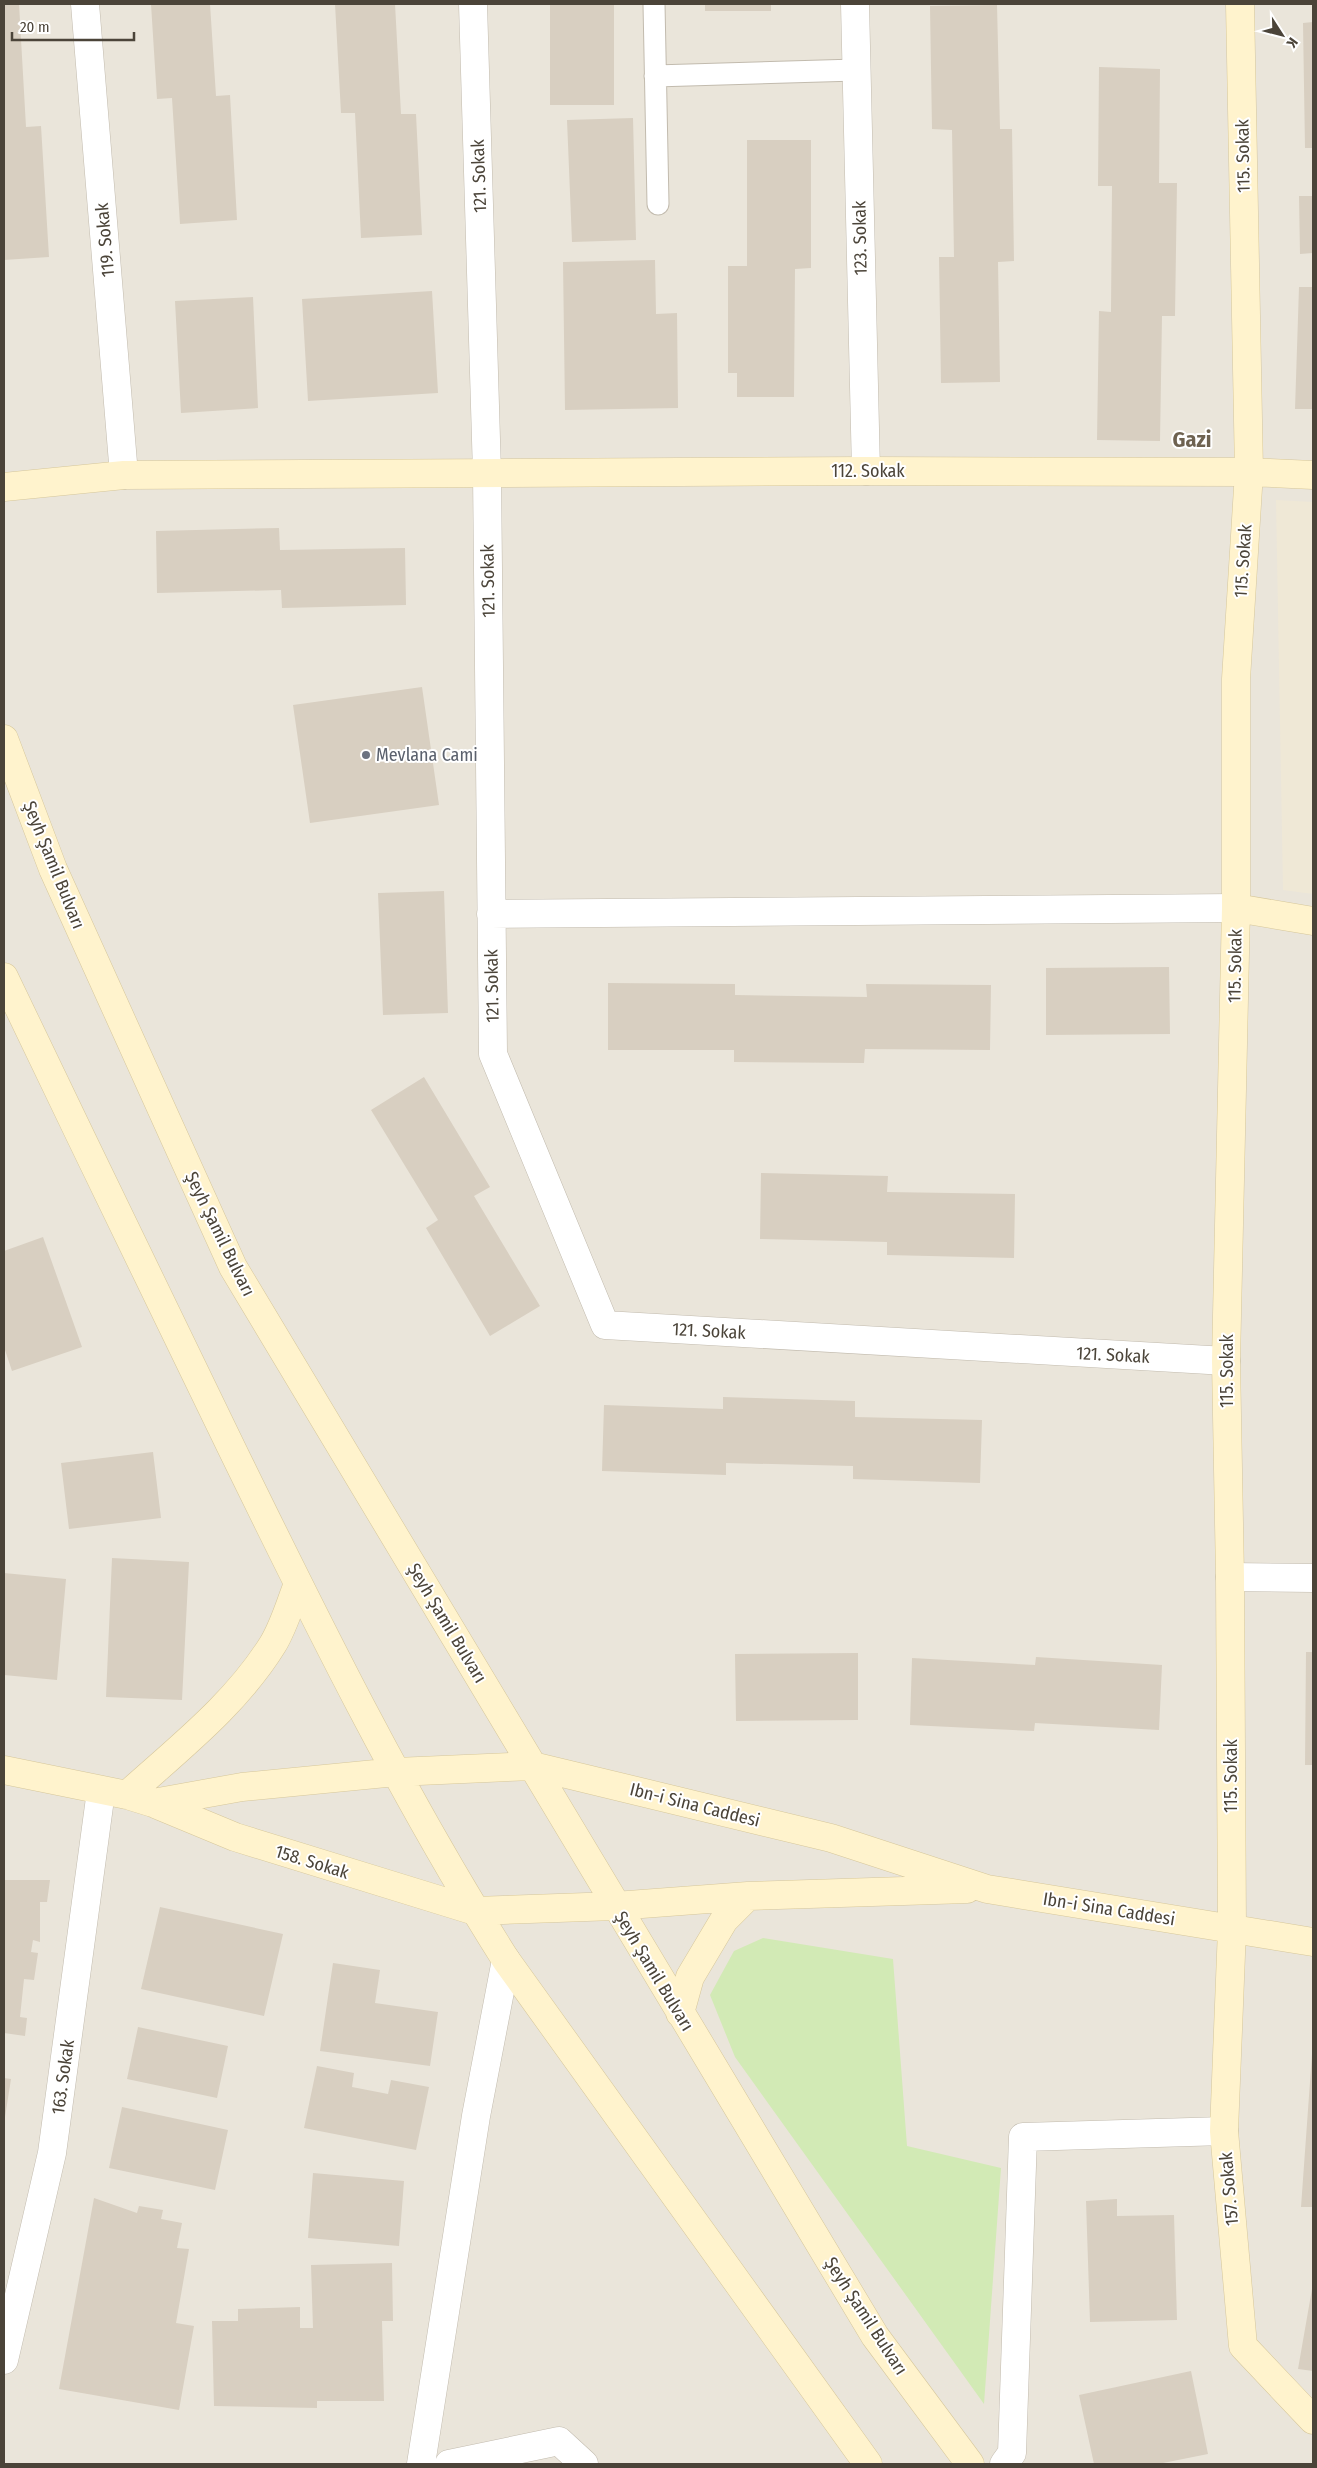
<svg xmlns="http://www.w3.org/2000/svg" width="1317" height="2468" viewBox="0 0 1317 2468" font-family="'Fira Sans Condensed',sans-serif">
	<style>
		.residential { fill: #eae5da }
		.education { fill: #efe8d6 }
		.green { fill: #d2eab5 }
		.building { fill: #d8cfc1 }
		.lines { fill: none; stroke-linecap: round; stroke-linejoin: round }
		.lane-casing { stroke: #c2bbae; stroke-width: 23 }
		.street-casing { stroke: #c2bbae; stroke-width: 29 }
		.secondary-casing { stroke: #d6c79b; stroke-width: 29 }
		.lane { stroke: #fff; stroke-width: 21 }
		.street { stroke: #fff; stroke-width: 28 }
		.secondary { stroke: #fff3cd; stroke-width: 28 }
		.worship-dot { fill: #6b7280; stroke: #fff; stroke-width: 2 }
		.labels { text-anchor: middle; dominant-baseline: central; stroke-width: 4; stroke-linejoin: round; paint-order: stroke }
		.street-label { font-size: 18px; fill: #4b4439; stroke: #fff }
		.worship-label { font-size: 18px; fill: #5b616d; stroke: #fff; text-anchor: start }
		.district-label { font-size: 22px; font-weight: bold; fill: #6e6250; stroke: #fff }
	</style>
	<rect width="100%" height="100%" fill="#f6f3ec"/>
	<path class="residential" d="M4 4H1313V2464H4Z"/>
	<path class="education" d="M1276 500 1313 502V894L1283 890Z"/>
	<path class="green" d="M763 1938 893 1959 907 2146 1001 2168 984 2404 735 2057 710 1995 734 1951Z"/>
	<path class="building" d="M4 4H19L26 127 41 126 49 257 4 260Z
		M151 4H210L216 96 230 95 237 220 180 224 172 98 157 99Z
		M335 4H395L401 114H416L422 235 361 238 355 113H341Z
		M550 4H614V105H550Z
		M705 4H771V11H705Z
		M997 5 1000 129H1012L1014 261 998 262 1000 382 941 383 939 257H954L952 130 932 129 930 6Z
		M1313 22V148H1305L1303 23Z
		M1099 67 1160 69 1159 183H1177L1175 316H1162L1160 441 1097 440 1099 311 1111 312 1112 186H1098Z
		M633 118 636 240 572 242 567 120Z
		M747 140H811V268L795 269 794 397H737V373H728V266H747Z
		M1299 196H1313V253L1300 254Z
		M655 260 656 314 677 313 678 408 565 410 563 262Z
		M1299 287H1313V409H1295Z
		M432 291 438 393 308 401 302 299Z
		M253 297 258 408 181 413 175 301Z
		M279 528 280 550 405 548 406 605 282 608 281 590 157 593 156 531Z
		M422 687 439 805 310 823 293 705Z
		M444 891 448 1013 383 1015 378 893Z
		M1169 967 1170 1034 1046 1035V968Z
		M608 983 735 984V995L867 997 866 984 991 985 990 1050 865 1049 864 1063 734 1062V1050H608Z
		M424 1077 490 1187 474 1196 540 1306 490 1336 426 1228 438 1220 371 1110Z
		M761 1173 888 1176 887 1192 1015 1194 1014 1258 887 1255V1242L760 1239Z
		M43 1237 82 1347 12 1371 4 1347V1251Z
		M723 1397 855 1401V1417L982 1420 980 1483 853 1479V1466L726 1463V1475L602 1471 604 1405 723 1409Z
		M153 1452 161 1518 69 1529 61 1463Z
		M112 1558 189 1562 182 1700 106 1697Z
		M4 1573 66 1579 57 1680 4 1675Z
		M1306 1652H1313V1765H1305Z
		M858 1653V1720L736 1721 735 1654Z
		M1036 1657 1162 1665 1159 1730 1035 1723 1034 1731 910 1725 912 1658 1035 1665Z
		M4 1880H50L47 1902H40V1942L33 1940 31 1952 38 1953 34 1980 24 1979 20 2017 27 2018 25 2036 4 2033Z
		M160 1907 283 1934 264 2016 141 1989Z
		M333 1963 380 1970 375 2003 438 2012 430 2066 320 2051Z
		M138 2027 228 2046 217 2098 127 2079Z
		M1312 2054H1313V2207H1301Z
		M317 2066 354 2073 352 2087 388 2094 391 2080 429 2087 416 2150 304 2128Z
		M4 2078 11 2079 5 2117H4Z
		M122 2107 228 2130 215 2190 109 2168Z
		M313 2173 404 2181 399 2246 308 2238Z
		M94 2198 137 2213 139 2206 163 2210 161 2219 182 2223 177 2248 189 2249 176 2323 194 2326 179 2410 59 2389Z
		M1117 2199V2216L1174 2215 1177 2320 1090 2322 1086 2201Z
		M392 2263 393 2321H382L384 2401H317V2408L214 2406 212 2321H238V2309L300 2307V2328H313L311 2265Z
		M1312 2289H1313V2371L1298 2369Z
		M1191 2371 1208 2454 1158 2464H1094L1079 2395Z"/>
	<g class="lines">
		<g class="lane-casing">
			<path id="lane" d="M654 4 658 204
				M655 76 856 70"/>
		</g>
		<g class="street-casing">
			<path id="street" d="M85 4 124 475
				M473 4 487 473 493 1054 605 1325 1226 1361
				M855 4 866 471
				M491 914 1236 908
				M1230 1577 1313 1578
				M4 2360 52 2153 101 1791
				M421 2464 476 2116 506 1960
				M449 2464 559 2441 584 2464
				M1004 2464 1012 2453 1023 2137 1224 2131"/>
		</g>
		<g class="secondary-casing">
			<path id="secondary" d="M1240 4 1249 472 1236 679V908L1226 1361 1230 1577 1232 1929 1224 2131 1243 2346 1313 2420
				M4 487 124 475 866 471 1249 472 1313 475
				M4 739 53 869 233 1267 875 2336 970 2464
				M1236 908 1313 921
				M4 977C79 1134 155 1290 231 1447 316 1621 402 1796 506 1960L868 2464
				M4 1770 127 1795 153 1803 235 1837 475 1911 615 1906 748 1896 967 1889
				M127 1795C179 1748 236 1704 273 1644 284 1626 290 1604 298 1584
				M153 1803 242 1787 396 1772 533 1766 831 1838 987 1889 1313 1942
				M680 2013 690 1977 724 1920 748 1896"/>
		</g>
		<use href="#lane" class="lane"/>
		<use href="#street" class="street"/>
		<use href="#secondary" class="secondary"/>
	</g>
	<circle class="worship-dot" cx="366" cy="755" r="5"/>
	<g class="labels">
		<g class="street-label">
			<text transform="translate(1243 156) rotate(-91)">115. Sokak</text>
			<text transform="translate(479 176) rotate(-92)">121. Sokak</text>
			<text transform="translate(860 238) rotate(-91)">123. Sokak</text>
			<text transform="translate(105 240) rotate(-95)">119. Sokak</text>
			<text x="868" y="471">112. Sokak</text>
			<text transform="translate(1243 561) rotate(-86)">115. Sokak</text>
			<text transform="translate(488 581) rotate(-91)">121. Sokak</text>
			<text transform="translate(54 865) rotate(68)">Şeyh Şamil Bulvarı</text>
			<text transform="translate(1235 966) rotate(-89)">115. Sokak</text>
			<text transform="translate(492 986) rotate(-91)">121. Sokak</text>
			<text transform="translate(220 1234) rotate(64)">Şeyh Şamil Bulvarı</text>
			<text transform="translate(709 1331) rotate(3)">121. Sokak</text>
			<text transform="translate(1113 1355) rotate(3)">121. Sokak</text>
			<text transform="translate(1227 1371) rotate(-90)">115. Sokak</text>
			<text transform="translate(447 1623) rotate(59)">Şeyh Şamil Bulvarı</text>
			<text transform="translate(1231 1776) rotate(-90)">115. Sokak</text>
			<text transform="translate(695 1805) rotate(14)">Ibn-i Sina Caddesi</text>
			<text transform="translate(312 1862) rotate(17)">158. Sokak</text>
			<text transform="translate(1109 1909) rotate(9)">Ibn-i Sina Caddesi</text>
			<text transform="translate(654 1971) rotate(59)">Şeyh Şamil Bulvarı</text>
			<text transform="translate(63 2077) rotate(-82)">163. Sokak</text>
			<text transform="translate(1229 2189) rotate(-95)">157. Sokak</text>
			<text transform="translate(866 2316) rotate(57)">Şeyh Şamil Bulvarı</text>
		</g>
		<g class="worship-label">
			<text x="376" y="755">Mevlana Cami</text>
		</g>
		<g class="district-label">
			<text x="1192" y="439">Gazi</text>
		</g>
	</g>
	<rect width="1317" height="2468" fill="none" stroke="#4b4439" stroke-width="10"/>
	<g transform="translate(1282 35) rotate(126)" stroke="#ffffff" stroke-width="4" paint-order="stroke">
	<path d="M0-4L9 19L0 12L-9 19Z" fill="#4b4439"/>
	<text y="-8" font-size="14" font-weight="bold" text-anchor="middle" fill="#4b4439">K</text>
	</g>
	<path d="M12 32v8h122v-8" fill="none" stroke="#4b4439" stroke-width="2.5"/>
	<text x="20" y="32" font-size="15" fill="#4b4439" stroke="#ffffff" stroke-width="4" paint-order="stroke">20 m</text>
</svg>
